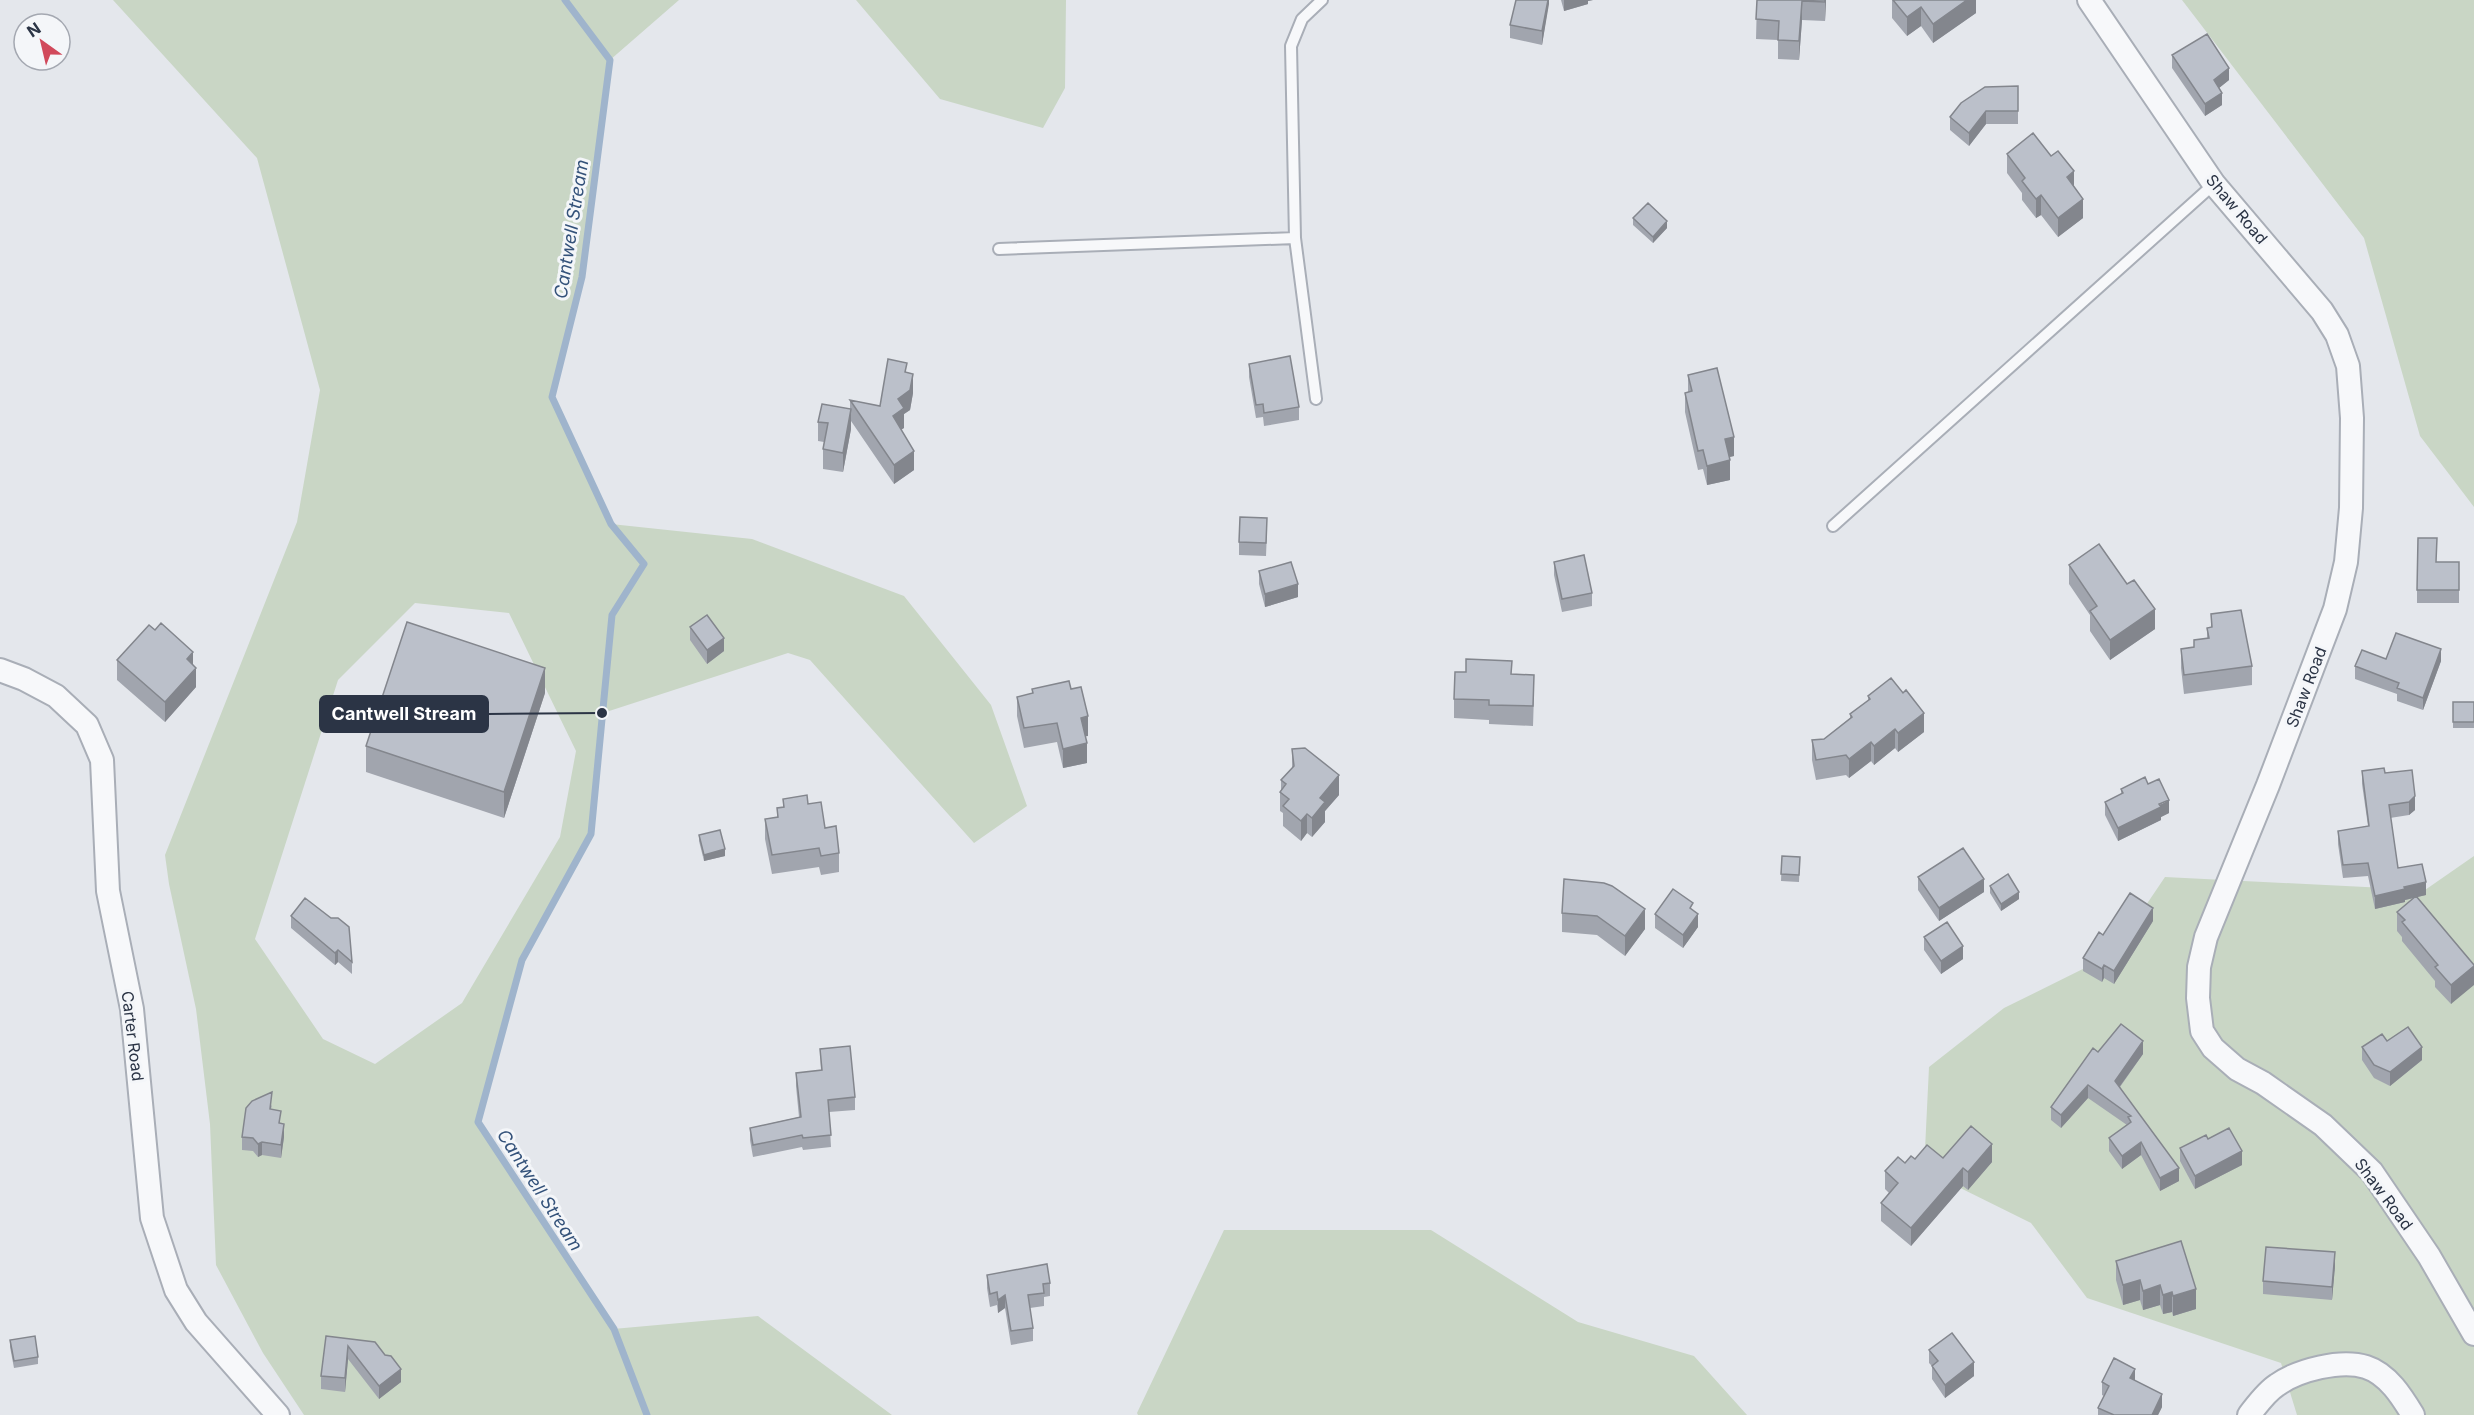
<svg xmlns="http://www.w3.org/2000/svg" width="2474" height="1415" viewBox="0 0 2474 1415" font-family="Inter,sans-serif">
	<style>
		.green { fill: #c9d6c5; fill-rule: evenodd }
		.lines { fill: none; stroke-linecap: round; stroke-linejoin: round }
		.stream { stroke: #9fb4cc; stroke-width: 7 }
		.service-casing { stroke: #a9aeb7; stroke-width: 14 }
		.minor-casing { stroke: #a9aeb7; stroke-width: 26 }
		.service { stroke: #f7f8fa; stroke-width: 10 }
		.minor { stroke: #f7f8fa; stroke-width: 22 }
		.wall { fill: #a1a5ae }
		.shaded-wall { fill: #83868d }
		.building { fill: #bbc0ca; stroke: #83868d; stroke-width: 1.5 }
		.labels { text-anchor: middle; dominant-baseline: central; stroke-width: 6; stroke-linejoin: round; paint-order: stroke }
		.street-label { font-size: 16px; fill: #2b3445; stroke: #f4f6f9 }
		.water-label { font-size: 18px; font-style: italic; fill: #34527a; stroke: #f4f6f9 }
		.leader { fill: none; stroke: #2b3445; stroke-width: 2 }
		.callout-dot { fill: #2b3445; stroke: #f4f6f9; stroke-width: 2 }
		.callout { fill: #2b3445; stroke: #2b3445; stroke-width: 2 }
		.callout-label { font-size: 18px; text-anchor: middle; font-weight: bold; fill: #fff }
	</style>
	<rect width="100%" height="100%" fill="#e4e7ec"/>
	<path class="green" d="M113 0H679L610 60 582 277 552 397 611 524 752 539 904 596 991 705 1027 806 974 843 810 660 788 653 603 713 591 834 522 960 478 1122 613 1329 758 1316 892 1415H304L263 1353 216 1265 210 1124 196 1009 169 884 165 855 297 522 320 390 257 158ZM415 603 509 613 576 751 560 837 462 1003 375 1064 323 1039 255 939 338 680Z
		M856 0H1066L1065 88 1043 128 940 99Z
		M2182 0H2474V507L2420 436 2364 238Z
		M2474 856V1415H2297L2281 1363 2087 1298 2031 1223 1924 1170 1929 1067 2004 1008 2113 954 2165 877 2425 890Z
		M1224 1230H1431L1578 1322 1694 1356 1747 1415H1138L1137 1413Z"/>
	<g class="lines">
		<path class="stream" d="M565 0 610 60 582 277 552 397 611 524 644 564 612 615 591 834 522 960 478 1122 614 1329 647 1415"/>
		<g class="service-casing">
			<path id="service" d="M999 249 1295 238
				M1316 399 1295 238 1291 46 1302 19 1322 0
				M1833 526 2214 184"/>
		</g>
		<g class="minor-casing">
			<path id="minor" d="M2089 0 2214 184 2322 311 2337 335 2348 366 2352 418 2351 508 2346 562 2335 609 2268 785 2206 937 2199 967 2198 998 2202 1031 2213 1048 2237 1069 2263 1083 2323 1125 2372 1172 2429 1256 2474 1334
				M0 670 24 679 56 696 87 725 102 760 108 891 132 1009 152 1218 176 1290 196 1322 278 1415
				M2249 1415C2257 1405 2266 1392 2277 1385 2298 1370 2341 1359 2366 1367 2388 1374 2402 1397 2413 1415"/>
		</g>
		<use href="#service" class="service"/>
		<use href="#minor" class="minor"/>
	</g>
	<path class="wall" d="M1549 0 1542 45 1510 38V25Z
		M1561 0H1593L1588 1V4L1564 11Z
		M1757 0H1826L1825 21 1802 20 1799 60 1778 59V40L1756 39Z
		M1892 0H1976V13L1933 43 1921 26 1907 36 1892 18Z
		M2172 55 2229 80 2219 88 2222 105 2205 116 2172 68Z
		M2018 86V124H1986L1969 146 1950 130V117Z
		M2007 154 2074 186 2083 218 2058 237 2041 215 2036 218 2022 200V193L2007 173Z
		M1633 218 1667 228 1653 243 1633 225Z
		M1249 364 1299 407V420L1264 426 1263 417 1256 418 1249 377Z
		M907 373 913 393 910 410 904 414V428L901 429 914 470 894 484 851 421V429L843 472 823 469V449L824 442 818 441V422L850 409V400L880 406Z
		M1688 375 1734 456 1729 457 1730 480 1707 485 1703 469 1698 470 1685 412V393L1688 392Z
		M1267 531 1266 556 1239 555V542Z
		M1554 562 1592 593V606L1562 612 1554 575Z
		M2436 562H2459V603H2417V590Z
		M2069 565 2127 584 2155 629 2110 660 2090 631V615L2069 584Z
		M1259 571 1298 597 1265 607 1259 584Z
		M2211 614 2252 666V685L2184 694 2181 668V649L2194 647V640L2207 639V628L2211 627Z
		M690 627 724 651 707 664 690 640Z
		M2386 659 2441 661 2423 710 2397 701V694L2355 679V666Z
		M117 660 193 664 196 687 165 722 117 680Z
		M1512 674 1534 695 1533 726 1489 724V720L1454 718V699Z
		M1032 689H1071L1088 736H1085L1087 763 1063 768 1057 742 1024 748 1017 716V697L1032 694Z
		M545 693 504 818 366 772V746Z
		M1868 696 1924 732 1898 752 1895 748 1874 765 1871 761 1849 778 1846 775 1816 780 1812 760V740L1824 739 1850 718V714L1868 701Z
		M2453 702H2474V728H2453Z
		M1292 749 1339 795 1325 811V822L1312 837 1307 833 1301 841 1283 826V813L1280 811V792L1281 790V780L1292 768Z
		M2362 771 2385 773 2415 810 2409 815 2390 818 2398 868 2426 895 2417 897 2474 965 2451 1004 2435 987V981L2402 941V937L2397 931V912L2414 898 2405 900V902L2375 909 2368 876 2343 878 2338 844V831L2368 826 2362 784Z
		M2148 784 2169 813 2161 817V820L2118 841 2105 815V802L2121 794V789Z
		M783 799 808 804 825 828 839 853V872L821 875 819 867 772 874 765 839V819L777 817V808L783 807Z
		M699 835 725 856 704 861 699 841Z
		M1782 856 1800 857 1799 882 1781 881Z
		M1918 877 1984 892 1939 921 1918 890Z
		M1564 879 1645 929 1625 956 1597 935 1562 932V913Z
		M1990 886 2019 899 2001 911 1990 893Z
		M1655 914 1698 927 1683 948 1655 928Z
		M291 916 331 918 352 962V974L338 962 335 965 291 928Z
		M2153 921 2114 984 2104 978 2102 982 2083 971V958L2103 935Z
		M1924 937 1963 959 1941 974 1924 950Z
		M2387 1041 2422 1060 2390 1086 2374 1078 2362 1060V1047Z
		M820 1049 855 1097V1110L829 1112 831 1147 803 1150 802 1147 753 1157 750 1140V1128L799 1117 796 1086V1073L821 1071Z
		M2098 1052 2143 1054 2120 1087 2179 1181 2160 1191 2141 1155 2122 1169 2109 1151V1138L2127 1125 2088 1098 2061 1128 2051 1120V1107Z
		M272 1105 271 1109 281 1124 284 1137 281 1158 262 1155 258 1157 253 1151 242 1150V1137Z
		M2208 1139 2242 1165 2195 1189 2180 1161V1148Z
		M1943 1158 1992 1162 1968 1190 1963 1186 1911 1246 1881 1221V1203L1889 1193 1885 1189V1171L1915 1159Z
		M2181 1241 2196 1309 2173 1316 2172 1312 2163 1314 2160 1305 2143 1310 2140 1300 2123 1305 2116 1280V1261Z
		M2335 1266 2332 1300 2263 1294V1281Z
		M987 1275 1050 1283V1296L1044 1297V1306L1030 1308 1033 1328V1341L1011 1345 1005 1308 998 1313 997 1305 990 1307 987 1288Z
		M326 1336 375 1342 401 1382 379 1399 348 1359 345 1392 321 1389V1376Z
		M10 1340 38 1357V1364L14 1368 10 1347Z
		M1929 1350 1974 1376 1945 1398 1932 1379V1366L1929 1363Z
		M2135 1381 2162 1407 2158 1415H2098V1408L2104 1396 2102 1395V1382Z"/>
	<path class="shaded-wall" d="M1548 0H1549V4L1542 45V31Z
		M1564 0H1593L1588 1V4L1564 11Z
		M1825 0H1826L1825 21Z
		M1967 0H1976V13L1933 43V24Z
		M1802 1V20L1799 60V41Z
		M1921 7V26L1907 36V17Z
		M2229 68V80L2214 92V80Z
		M2222 93V105L2205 116V104Z
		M1986 111V124L1969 146V133Z
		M2074 171V191L2067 177Z
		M2041 195V215L2036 218V199Z
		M2083 199V218L2058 237V218Z
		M1667 221V228L1653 243V237Z
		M913 374V393L910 410 904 414V428L893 435V416L898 399Z
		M851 409V429L843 472V453Z
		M1734 437V456L1725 458V439Z
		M914 451V470L894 484V465Z
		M1730 460V480L1707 485V466Z
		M1298 584V597L1265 607V594Z
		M2155 609V629L2110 660V640Z
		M724 638V651L707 664V650Z
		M2441 649V661L2423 710V698Z
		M193 652V672L196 668V687L165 722V702L187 659Z
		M545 668V693L504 818V792Z
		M1924 713V732L1898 752V733Z
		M1088 716V736L1081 737V718Z
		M1895 729V748L1874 765V746Z
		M1871 742V761L1849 778V759Z
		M1087 743V763L1063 768V749Z
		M1339 775V795L1325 811V822L1312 837V818L1320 798Z
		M2415 796V810L2409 815V802Z
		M2169 800V813L2161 817V820L2118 841V828Z
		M1307 814V833L1301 841V821Z
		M725 849V856L704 861V855Z
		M1984 879V892L1939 921V908Z
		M2426 882V895L2405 900V902L2375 909V896L2404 887Z
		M2019 892V899L2001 911V904Z
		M2153 908V921L2114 984V971Z
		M1645 909V929L1625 956V936Z
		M1698 914V927L1683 948V935Z
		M1963 946V959L1941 974V961Z
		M338 950V962L335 965V953Z
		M2104 965V978L2102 982V969Z
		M2474 966V985L2451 1004V985Z
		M2143 1041V1054L2115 1093V1081Z
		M2422 1047V1060L2390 1086V1072Z
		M2088 1085V1098L2061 1128V1115Z
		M284 1124V1137L281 1158V1145Z
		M262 1142V1155L258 1157V1144Z
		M2141 1142V1155L2122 1169V1156Z
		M1992 1144V1162L1968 1190V1172Z
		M2242 1151V1165L2195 1189V1176Z
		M1963 1168V1186L1911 1246V1228Z
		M2179 1168V1181L2160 1191V1178Z
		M2335 1252V1266L2332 1300V1287Z
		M2140 1280V1300L2123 1305V1285Z
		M2160 1285V1305L2143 1310V1291Z
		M2196 1289V1309L2173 1316V1296Z
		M2172 1292V1312L2163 1314V1295Z
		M1005 1295V1308L998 1313V1300Z
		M348 1346V1359L345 1392V1378Z
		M1974 1362V1376L1945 1398V1385Z
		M401 1369V1382L379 1399V1386Z
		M2135 1369V1382L2130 1378Z
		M2162 1394V1407L2158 1415H2152Z"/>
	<path class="building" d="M1516 0H1548L1542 31 1510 25Z
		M1757 0H1825V2L1802 1 1799 41 1778 40 1779 21 1756 19Z
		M1893 0H1967L1933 24 1921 7 1907 17Z
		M2207 34 2229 68 2214 80 2222 93 2205 104 2172 55Z
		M2018 86V111H1986L1969 133 1950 117 1961 103 1985 87Z
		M2033 133 2051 156 2058 151 2074 171 2067 177 2083 199 2058 218 2041 195 2036 199 2022 181 2025 178 2007 154Z
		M1648 203 1667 221 1653 237 1633 218Z
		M1290 356 1299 407 1264 413 1263 404 1256 405 1249 364Z
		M888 359 907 363 905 372 913 374 910 390 898 399 904 408 893 416 914 451 894 465 850 400 880 406Z
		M1717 368 1734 437 1725 439 1730 460 1707 466 1703 450 1698 451 1685 393 1692 391 1688 375Z
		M822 404 851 409 843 453 823 449 828 423 818 422Z
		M1240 517 1267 518 1266 543 1239 542Z
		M2418 538H2437L2436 562H2459V590H2417Z
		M2099 544 2127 584 2134 580 2155 609 2110 640 2090 611 2097 606 2069 565Z
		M1584 555 1592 593 1562 599 1554 562Z
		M1291 562 1298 584 1265 594 1259 571Z
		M2241 610 2252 666 2184 675 2181 649 2194 647V640L2209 638 2207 628 2212 627 2211 614Z
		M707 615 724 638 707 650 690 627Z
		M407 622 545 668 504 792 366 746Z
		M161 623 193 652 187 659 196 668 165 702 117 660 149 625 155 630Z
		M2396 633 2441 649 2423 698 2397 688 2399 683 2355 666 2362 650 2386 659Z
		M1466 659 1512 661 1511 674 1534 675 1533 706 1489 705V700L1454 699 1455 672H1466Z
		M1891 678 1903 693 1906 690 1924 713 1898 733 1895 729 1874 746 1871 742 1849 759 1846 755 1816 760 1812 740 1824 739 1852 717 1850 714 1870 699 1868 696Z
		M1069 681 1071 689 1081 687 1088 716 1081 718 1087 743 1063 749 1057 723 1024 728 1017 697 1033 693 1032 689Z
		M2453 702H2474V722H2453Z
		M1305 748 1339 775 1320 798 1325 802 1312 818 1307 814 1301 821 1283 806 1289 799 1280 792 1286 784 1281 780 1294 766 1292 749Z
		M2384 768 2385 773 2412 770 2415 796 2409 802 2389 805 2398 868 2422 864 2426 882 2404 887 2405 889 2375 896 2368 863 2343 865 2338 831 2369 826 2362 771Z
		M2145 777 2148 784 2159 779 2169 800 2159 804 2161 807 2118 828 2105 802 2123 793 2121 789Z
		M807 795 808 804 821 802 825 828 836 826 839 853 821 856 819 848 772 855 765 819 778 817 777 808 784 807 783 799Z
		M720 830 725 849 704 855 699 835Z
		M1963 848 1984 879 1939 908 1918 877Z
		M1782 856 1800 857 1799 875 1781 874Z
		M2008 874 2019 892 2001 904 1990 886Z
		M1564 879 1604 883 1612 886 1645 909 1625 936 1597 916 1562 913Z
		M1673 889 1693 903 1690 908 1698 914 1683 935 1655 914Z
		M2130 893 2153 908 2114 971 2104 965 2102 969 2083 958 2099 932 2103 935Z
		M2416 896 2474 965V966L2451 985 2435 967 2438 965 2402 922 2405 920 2397 912Z
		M305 898 331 918H338L349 927 352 962 338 950 335 953 291 916Z
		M1947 922 1963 946 1941 961 1924 937Z
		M2121 1024 2143 1041 2115 1081 2179 1168 2160 1178 2141 1142 2122 1156 2109 1138 2131 1122 2128 1117 2131 1116 2088 1085 2061 1115 2051 1107 2093 1048 2098 1052Z
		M2408 1027 2422 1047 2390 1072 2374 1065 2362 1047 2382 1034 2387 1041Z
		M850 1046 855 1097 828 1100 831 1135 803 1138 802 1135 753 1145 750 1128 801 1117 796 1073 822 1070 820 1049Z
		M272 1092 270 1109 281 1111 279 1123 284 1124 281 1145 262 1142 258 1144 253 1138 242 1137 246 1108 252 1101Z
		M1971 1126 1992 1144 1968 1172 1963 1168 1911 1228 1881 1203 1898 1183 1885 1171 1898 1157 1905 1163 1911 1156 1915 1159 1927 1145 1943 1158Z
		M2229 1128 2242 1151 2195 1176 2180 1148 2206 1135 2208 1139Z
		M2181 1241 2196 1289 2173 1296 2172 1292 2163 1295 2160 1285 2143 1291 2140 1280 2123 1285 2116 1261Z
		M2266 1247 2335 1252 2332 1287 2263 1281Z
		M1047 1264 1050 1283 1043 1284 1044 1293 1028 1295 1033 1328 1011 1331 1005 1295 998 1300 997 1292 990 1294 987 1275Z
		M1952 1333 1974 1362 1945 1385 1932 1366 1938 1361 1929 1350Z
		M35 1336 38 1357 14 1361 10 1340Z
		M326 1336 375 1342 385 1355 391 1356 401 1369 379 1386 348 1346 345 1378 321 1376Z
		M2114 1358 2135 1369 2130 1378 2162 1394 2152 1415H2114L2098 1408 2109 1386 2102 1382Z"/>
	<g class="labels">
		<g class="street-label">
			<text transform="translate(2237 209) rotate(50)">Shaw Road</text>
			<text transform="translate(2306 687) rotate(-69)">Shaw Road</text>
			<text transform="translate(133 1036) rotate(83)">Carter Road</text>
			<text transform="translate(2384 1194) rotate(53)">Shaw Road</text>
		</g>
		<g class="water-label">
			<text transform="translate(571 229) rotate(-81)">Cantwell Stream</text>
			<text transform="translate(540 1190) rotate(57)">Cantwell Stream</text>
		</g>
	</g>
	<path class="leader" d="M602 713L488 714"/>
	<circle class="callout-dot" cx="602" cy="713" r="6"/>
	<rect class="callout" x="320" y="696" width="168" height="36" rx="6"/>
	<g class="callout-label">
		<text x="404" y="720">Cantwell Stream</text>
	</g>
	<g transform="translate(42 42) rotate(326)"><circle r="28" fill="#f4f6f9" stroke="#a4a8b1" stroke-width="1.5"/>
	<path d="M0-4.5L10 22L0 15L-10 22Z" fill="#d1495b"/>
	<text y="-9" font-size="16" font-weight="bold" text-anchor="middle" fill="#2b3445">N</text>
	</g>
</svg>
